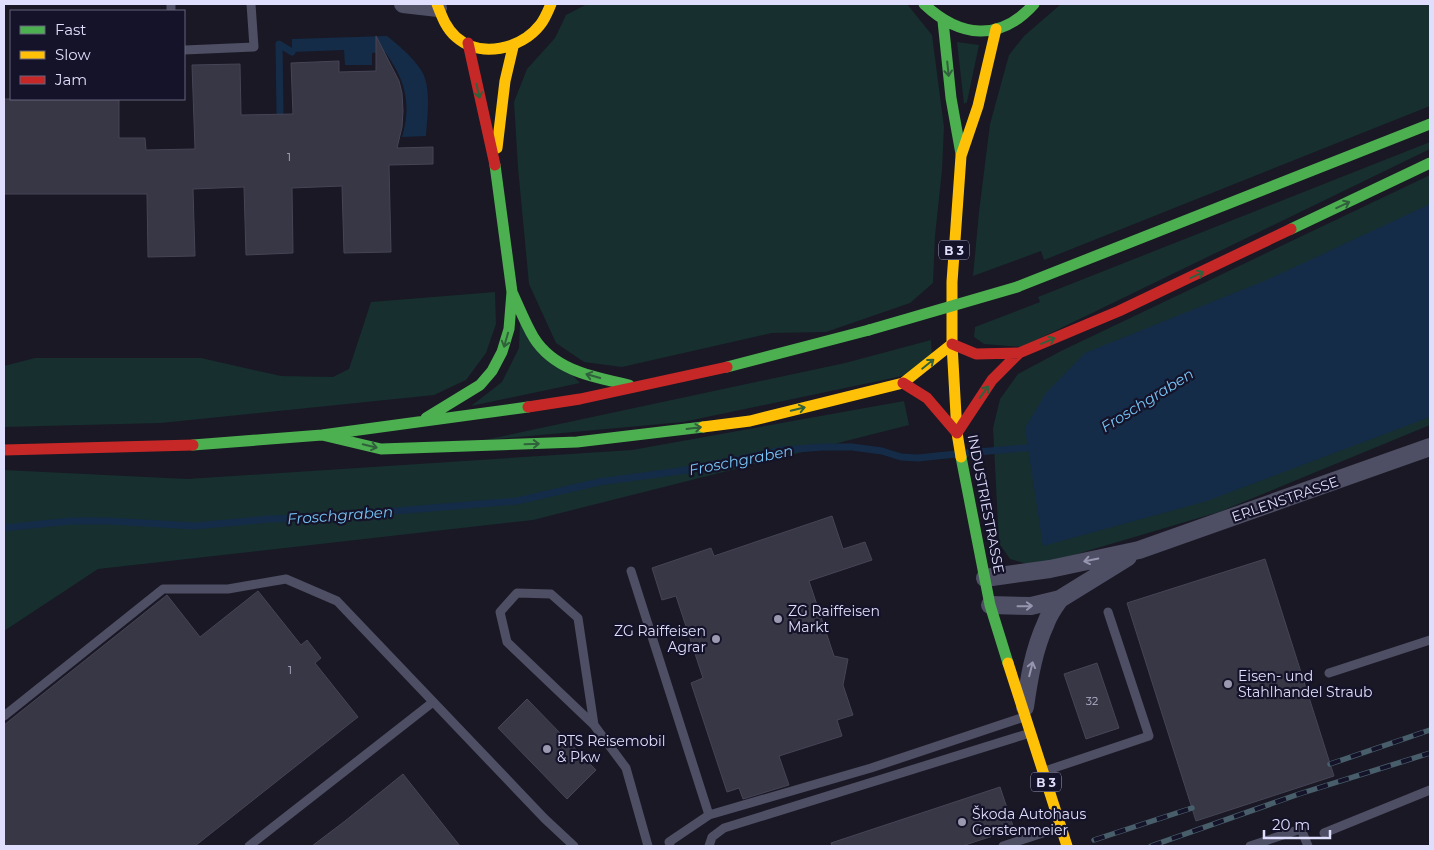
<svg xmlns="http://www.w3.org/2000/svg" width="1434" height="850" viewBox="0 0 1434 850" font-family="Montserrat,sans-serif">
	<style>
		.green { fill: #172f2e }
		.water { fill: #142c48 }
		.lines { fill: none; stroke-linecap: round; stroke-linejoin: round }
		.stream { stroke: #142c48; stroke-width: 7 }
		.building { fill: #383745; stroke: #464456 }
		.lane { stroke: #4e4e64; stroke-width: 9 }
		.street { stroke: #4e4e64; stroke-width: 18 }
		.fast { stroke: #4caf50; stroke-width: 11 }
		.slow { stroke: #ffc107; stroke-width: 11 }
		.jam { stroke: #c62828; stroke-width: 11 }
		.rail-casing { stroke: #485e6b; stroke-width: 5.5 }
		.rail { stroke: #151329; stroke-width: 4; stroke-dasharray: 11; stroke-linecap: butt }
		.fast-bridge { stroke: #4caf50; stroke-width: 11 }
		.oneway { stroke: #30613c }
		.oneway2 { stroke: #9696b0 }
		.poi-dot { fill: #9a99b0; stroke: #151329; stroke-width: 2 }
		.labels { text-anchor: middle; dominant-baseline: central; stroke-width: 4.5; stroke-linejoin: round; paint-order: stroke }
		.number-label { font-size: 11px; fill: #b5b4ce }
		.shield { fill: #151329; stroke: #a2a1bd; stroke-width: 1 }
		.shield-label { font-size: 12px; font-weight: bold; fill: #dfdefc }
		.street-label { font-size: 14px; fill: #dfdefc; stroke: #151329 }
		.poi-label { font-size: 14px; fill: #dfdefc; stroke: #151329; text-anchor: start }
		.water-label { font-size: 15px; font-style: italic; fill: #75c3f3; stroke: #151329 }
	</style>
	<rect width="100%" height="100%" fill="#191824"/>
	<path class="green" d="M587 4H907L932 35 944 127 942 170 935 236 933 283 910 303 826 332 772 333 622 367 584 362 556 343 529 284 518 168 514 102 527 69 555 38 566 15Z
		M1061 4H1430V106L1044 260 1041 251 973 276 979 212 990 124 1009 55 1024 36Z
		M957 42 979 45 967 102 964 104Z
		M1430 142V149L1022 347 984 344 974 337 975 327 1040 302 1038 297Z
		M1430 175V425L1219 512 1050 562 1027 564 1010 559 999 543 993 428 1000 399 1018 374 1061 351Z
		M495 292 496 324 486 353 466 380 434 395 161 423 4 427V366L35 358H201L281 376 333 377 349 369 371 302Z
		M520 322 580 383 471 406 502 382 519 348Z
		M931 340 932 356 907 375 683 422 485 440 845 363Z
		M904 401 909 425 533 520 98 569 4 631V470L187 479 632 450Z"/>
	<path class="water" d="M387 36C399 46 412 56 421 70 432 86 427 118 426 136L402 137C412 104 405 79 385 52L372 53V65H345L344 50 292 52V39Z
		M1430 204V417L1207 501 1043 546 1025 428 1046 393 1085 353 1269 279Z"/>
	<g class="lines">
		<path class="stream" d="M280 112 279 44 292 52
			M966 453 1035 447
			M4 528 70 521H109L195 526 269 519 310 518 517 501 599 482 694 469 782 450 823 447H852L882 451 901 457 918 458 956 454"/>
	</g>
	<path class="building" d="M376 36 399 81 402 93 403 111 402 127 397 148 433 147V164L389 165 391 252 344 253 342 186 292 188 293 253 246 255 244 187 193 189 195 256 148 257 147 194H4V99H119V138H145L146 150 195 149 192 65 240 64 241 115 293 114 291 63 339 61V72L376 71Z
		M832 516 843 549 865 542 872 560 809 581 834 656 848 659 843 685 853 715 837 720 842 736 779 756 789 785 743 799 739 788 727 792 691 683 703 678 676 596 662 600 652 568 711 548 714 556Z
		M1265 559 1334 776 1196 821 1127 603Z
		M258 591 301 645 307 640 321 658 315 663 358 717 195 846H4V725L167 595 200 637Z
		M1097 663 1119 728 1086 739 1064 674Z
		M527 699 596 770 567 799 498 728Z
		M403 774 460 846H312L345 821Z
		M1000 787 1014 829 962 846H832L831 843Z"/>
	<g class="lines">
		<path class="lane" d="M171 4V11
			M184 50 254 47 251 4
			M631 571 709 815
			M1329 673 1430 640
			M4 716 163 589H228L286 579 337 601 545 819 574 846
			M594 725 578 618 551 594 517 593 500 612 507 642 594 725 626 768 648 846
			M1045 771 1149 736 1108 612
			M1324 833 1430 790
			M249 846 433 702
			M670 846 669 842 709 815 871 768 1021 718
			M709 846 712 837 724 828 1027 734
			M1003 846 1058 828
			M1250 846 1301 829 1308 846"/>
		<path class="street" d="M403 4 438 8
			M985 578 1050 569 1139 550 1430 447
			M990 605 1031 606 1060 599 1128 557
			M1025 707C1029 678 1034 649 1046 623 1049 614 1055 606 1060 599"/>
		<path class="fast" d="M924 4C960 38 1000 42 1034 4
			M943 21 951 98 961 154
			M1291 229 1430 163
			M1017 287 1430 124
			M512 292C519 307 525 323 534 338 555 371 594 377 629 385
			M727 367 869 330
			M426 418 480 385 492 371 502 352 509 329 512 292 495 165
			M322 435 381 449 577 442 703 427
			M193 445 322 435 528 407
			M961 457 990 605 1008 663"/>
		<path class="slow" d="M437 4C442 17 446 28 456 37 481 59 521 49 540 25 545 19 548 11 551 4
			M497 148 505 81 513 47
			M703 427 750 421 903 383 952 344
			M961 457 957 433 952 344V282L961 156 978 106 996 29
			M1008 663 1067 846"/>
		<path class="jam" d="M468 43 495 165
			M952 344 976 354 1019 353 1119 311 1291 229
			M903 383 927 398 957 433
			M528 407 580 399 727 367
			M957 433 992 380 1019 353
			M4 450 193 445"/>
		<g class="rail-casing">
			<path id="rail" d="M1330 764 1430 730
				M1094 840 1192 808
				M1151 846 1299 794 1430 753"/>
		</g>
		<use href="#rail" class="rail"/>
		<path class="fast-bridge" d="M869 330 1017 287"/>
	</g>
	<defs><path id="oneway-shaft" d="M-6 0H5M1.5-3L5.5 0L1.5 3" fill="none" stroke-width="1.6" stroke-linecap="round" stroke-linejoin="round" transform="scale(1.25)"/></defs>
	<g class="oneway">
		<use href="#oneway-shaft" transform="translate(948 69) rotate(84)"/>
		<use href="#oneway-shaft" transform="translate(478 91) rotate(78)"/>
		<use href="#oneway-shaft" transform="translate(1343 205) rotate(-25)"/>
		<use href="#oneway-shaft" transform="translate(1197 275) rotate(-25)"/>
		<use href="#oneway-shaft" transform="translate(506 340) rotate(106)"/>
		<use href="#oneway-shaft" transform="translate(1048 341) rotate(-23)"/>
		<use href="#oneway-shaft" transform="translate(928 364) rotate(-39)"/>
		<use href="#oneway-shaft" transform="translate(593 376) rotate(-164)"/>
		<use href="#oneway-shaft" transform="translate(984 392) rotate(-54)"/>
		<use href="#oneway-shaft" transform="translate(798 409) rotate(-14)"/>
		<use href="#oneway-shaft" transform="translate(694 428) rotate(-7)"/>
		<use href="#oneway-shaft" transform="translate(532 444) rotate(-2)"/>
		<use href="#oneway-shaft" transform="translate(370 446) rotate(13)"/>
	</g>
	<g class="oneway2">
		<use href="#oneway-shaft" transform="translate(1091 560) rotate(168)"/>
		<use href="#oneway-shaft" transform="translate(1025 606) rotate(-1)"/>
		<use href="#oneway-shaft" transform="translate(1031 669) rotate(-76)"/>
	</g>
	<g class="poi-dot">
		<circle cx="778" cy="619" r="5"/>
		<circle cx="716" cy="639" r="5"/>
		<circle cx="1228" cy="684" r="5"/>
		<circle cx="547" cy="749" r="5"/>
		<circle cx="962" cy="822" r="5"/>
	</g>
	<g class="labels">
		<g class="number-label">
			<text x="289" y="157">1</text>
			<text x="290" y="670">1</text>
			<text x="1092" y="701">32</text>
		</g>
		<g class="shield">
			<rect x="939" y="240.5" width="30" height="19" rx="4"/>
			<rect x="1031" y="772.5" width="30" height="19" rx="4"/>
		</g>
		<g class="shield-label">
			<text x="954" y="250">B 3</text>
			<text x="1046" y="782">B 3</text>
		</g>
		<g class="street-label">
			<text transform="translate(1285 499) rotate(-19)">ERLENSTRASSE</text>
			<text transform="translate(986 504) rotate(79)">INDUSTRIESTRASSE</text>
		</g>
		<g class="poi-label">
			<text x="788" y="611">ZG Raiffeisen<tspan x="788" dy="16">Markt</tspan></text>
			<text x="706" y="631" text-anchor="end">ZG Raiffeisen<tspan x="706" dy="16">Agrar</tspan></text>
			<text x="1238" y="676">Eisen- und<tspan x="1238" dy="16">Stahlhandel Straub</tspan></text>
			<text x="557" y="741">RTS Reisemobil<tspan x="557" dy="16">&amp; Pkw</tspan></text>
			<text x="972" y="814">Škoda Autohaus<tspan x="972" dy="16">Gerstenmeier</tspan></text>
		</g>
		<g class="water-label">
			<text transform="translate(1147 400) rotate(-32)">Froschgraben</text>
			<text transform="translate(741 460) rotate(-11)">Froschgraben</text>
			<text transform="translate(340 515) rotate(-4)">Froschgraben</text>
		</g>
	</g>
	<rect width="1434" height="850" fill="none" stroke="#dfdefc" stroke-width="10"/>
	<rect x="10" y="10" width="175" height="90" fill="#151329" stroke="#66647d"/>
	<rect x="20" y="26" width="25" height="8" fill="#4caf50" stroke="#66647d"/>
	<text x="55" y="35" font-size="15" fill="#dfdefc">Fast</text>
	<rect x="20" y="51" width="25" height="8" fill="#ffc107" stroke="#66647d"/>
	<text x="55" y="60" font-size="15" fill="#dfdefc">Slow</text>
	<rect x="20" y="76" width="25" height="8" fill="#c62828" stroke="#66647d"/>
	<text x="55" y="85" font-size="15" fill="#dfdefc">Jam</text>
	<path d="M1264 830v8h66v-8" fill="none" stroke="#dfdefc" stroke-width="2.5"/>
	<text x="1272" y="830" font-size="15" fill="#dfdefc" stroke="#151329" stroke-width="4" paint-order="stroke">20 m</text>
</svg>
